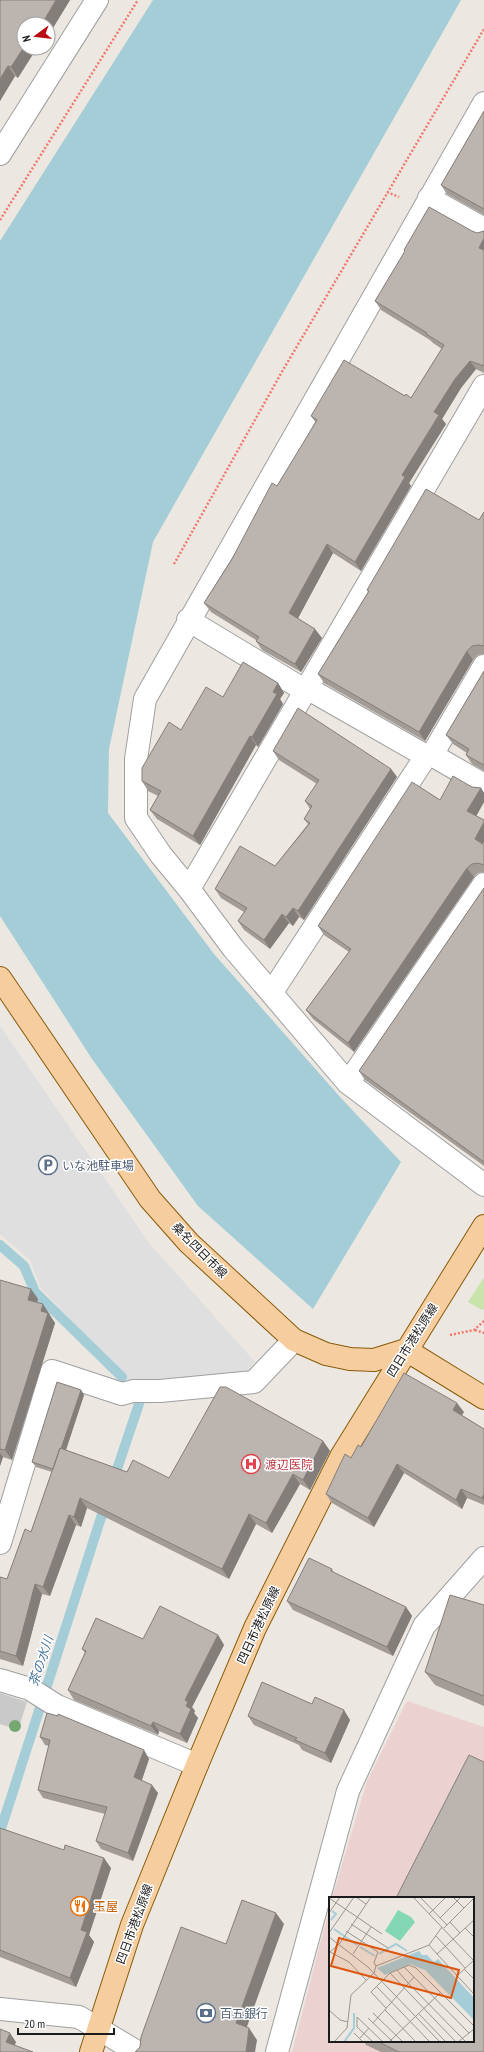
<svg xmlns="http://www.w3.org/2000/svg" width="484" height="2052" viewBox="0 0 484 2052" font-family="'PT Sans Narrow','Noto Sans JP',sans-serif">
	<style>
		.commercial { fill: #ecd1d1 }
		.religious { fill: #c9c9c9 }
		.grass { fill: #c8e4aa }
		.parking { fill: #dfdfdf }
		.water { fill: #a4cdd7 }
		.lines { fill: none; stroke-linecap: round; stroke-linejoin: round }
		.stream { stroke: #a4cdd7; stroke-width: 10 }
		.minor-casing { stroke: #9f9f9f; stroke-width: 24 }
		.major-casing { stroke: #895b0a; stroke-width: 24 }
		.path { stroke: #f0786f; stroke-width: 2.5; stroke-dasharray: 2 2; stroke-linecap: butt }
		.minor { stroke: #fff; stroke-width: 22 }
		.major { stroke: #f5cd9e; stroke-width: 22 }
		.tree { fill: #74a772 }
		.wall { fill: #a29b96 }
		.shaded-wall { fill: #847e7a }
		.building { fill: #bcb4ae; stroke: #847e7a }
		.labels { text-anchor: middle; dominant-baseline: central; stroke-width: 3; stroke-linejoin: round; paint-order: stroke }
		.service-label { font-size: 12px; fill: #4e5e75; stroke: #fff; text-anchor: start }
		.street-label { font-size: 12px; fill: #1b1b1b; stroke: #fff }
		.health-label { font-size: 12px; fill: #be3a42; stroke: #fff; text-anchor: start }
		.food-label { font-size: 12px; fill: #c56008; stroke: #fff; text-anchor: start }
		.water-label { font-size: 13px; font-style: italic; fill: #4c779d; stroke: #fff }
		.inset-river { fill: none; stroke: #a4cdd7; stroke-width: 2 }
		.inset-road { fill: none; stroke: #989692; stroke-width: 1 }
		.view { fill: #de560d; fill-opacity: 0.15; stroke: #de560d; stroke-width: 2 }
		.inset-edge { fill: none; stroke: #1b1b1b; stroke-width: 2 }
	</style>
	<rect width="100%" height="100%" fill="#ece8e1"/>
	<path class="commercial" d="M407 1701 484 1727V2052H292L330 1906V2041H473V1898H332L367 1781Z"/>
	<path class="religious" d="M0 1693 27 1702 18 1730 0 1724Z"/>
	<path class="grass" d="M484 1277V1309L482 1310 468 1302Z"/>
	<path class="parking" d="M0 1026 149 1243 255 1362 242 1377 130 1383 41 1288 30 1260 0 1234Z"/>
	<path class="water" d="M153 0H461L153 542 109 749 108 813 214 954 341 1098 401 1162 313 1309 198 1206 92 1059 0 916V241Z"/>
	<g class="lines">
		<path class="stream" d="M0 1245 24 1266 35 1292 122 1377
			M113 1481 141 1398
			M0 1832 106 1502"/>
		<g class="minor-casing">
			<path id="minor" d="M484 103 145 699 136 759V818L161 855 189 889 233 948 348 1083 484 1185
				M0 154 97 0
				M429 198 484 229
				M188 620 306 691
				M307 688 426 756 432 755 484 785
				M432 755 484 666
				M189 889 484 386
				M272 992 426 756
				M348 1083 484 884
				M0 1543 52 1371 122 1394 133 1391H160L254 1382 294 1340
				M0 1680 30 1689 57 1706 197 1765
				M0 2009 79 2017 137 2052
				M277 2052 348 1791 424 1626 484 1558"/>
		</g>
		<g class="major-casing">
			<path id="major" d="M0 978 150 1199 189 1243 294 1340 326 1354 350 1359 374 1360 406 1350 484 1398
				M91 2052 132 1925 197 1765 255 1628 342 1455 484 1226"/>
		</g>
		<path class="path" d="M387 192 399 197
			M0 220 138 0
			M174 564 283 370 484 29
			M475 1330 484 1333
			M450 1335 474 1330 484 1321"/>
		<use href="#minor" class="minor"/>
		<use href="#major" class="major"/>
	</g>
	<circle class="tree" cx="15" cy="1726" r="6"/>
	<path class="wall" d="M0 0H70L48 36 24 24 18 78 15 76 0 101Z
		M484 111V215L447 194 441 185Z
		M472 231 477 233 484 231V373L476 369 461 388 442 419 446 424 409 483 411 486 361 571 333 553 298 618 322 638 301 672 262 650 256 641V640L211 612 204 603 316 423 311 416 405 396 411 398 442 349 433 343 430 340 381 310 375 301 405 252 404 250Z
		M484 512V654L478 655 473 660 425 741 324 683 318 674 368 592 367 590 479 520Z
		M484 671V771L472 764 466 755 467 753 453 744 446 735Z
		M278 683 284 693 280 699 283 704 258 747 256 745 200 845 157 819 150 810 158 796 148 791 142 781 181 730Z
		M273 751 391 769 397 777 304 920 299 917 293 926 289 923 270 949 244 930 238 921 244 912 221 898 215 889 275 866 308 824 304 819 310 809 305 801 317 784 279 760Z
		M472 787 481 788 484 793V802L476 816 484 820V842L483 844 484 845V872L478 873 474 877 354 1052 313 1019 306 1010 349 952 324 935 318 926 440 800Z
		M484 888V1166L365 1080 359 1071Z
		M0 1280 31 1289 38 1299 37 1303 50 1314 49 1315 55 1323 12 1460 3 1457 0 1466Z
		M81 1390 84 1395 66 1450 127 1472 169 1478 323 1441 330 1451 310 1490 300 1484 272 1533 256 1524 229 1579 87 1508 81 1527 76 1525 50 1596 42 1594 23 1666 0 1659V1577L7 1579 31 1532 52 1472 36 1467 32 1462Z
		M464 1412 462 1415 484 1429V1505L467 1498 462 1509 404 1473 374 1527 332 1503 326 1494 351 1458 361 1447Z
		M332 1569 334 1573 406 1607 412 1616 393 1656 293 1610 287 1601Z
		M484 1605V1706L435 1685 425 1672Z
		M218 1635 224 1645 192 1707 195 1711 194 1713 198 1718 187 1743 159 1731 158 1735 74 1700 68 1690 85 1653 82 1649 143 1639Z
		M312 1704 350 1720 331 1763 302 1750 299 1745 254 1725 248 1716Z
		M40 1737 149 1759 141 1780 158 1793 133 1861 101 1849 96 1841 105 1814 43 1798 38 1790 49 1746 45 1745Z
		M0 1828 111 1868 89 1935 94 1942 76 1987 0 1957Z
		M364 2041H473L484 2052H381L366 2045Z"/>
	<path class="shaded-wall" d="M56 0H70L48 36V24H42Z
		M24 47V48H37L18 78 11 67Z
		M8 66 15 76 0 101V79Z
		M484 238V255L479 248Z
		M470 361 476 369 461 388 442 419 446 424 409 483 411 486 361 571 355 562 402 475 434 412 455 379Z
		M327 544 333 553 296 622 289 613Z
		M315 629 322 638 301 672 295 664Z
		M467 651 473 660 425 741 419 732Z
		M278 683 284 693 280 699 283 704 258 747 252 737 273 692Z
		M250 736 256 745 200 845 193 836Z
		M391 769 397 777 304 920 298 911Z
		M481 788 484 793V802L474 820 467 811Z
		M484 822V842L481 848 475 839Z
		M467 868 474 877 354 1052 348 1043Z
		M293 908 299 917 293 926 286 917Z
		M282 914 289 923 270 949 264 940Z
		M31 1289 38 1299 35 1310 28 1300Z
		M43 1304 55 1323 12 1460 5 1450Z
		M81 1390 84 1395 58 1474 54 1469Z
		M457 1403 464 1412 459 1419 453 1410Z
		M323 1441 330 1451 310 1490 303 1480Z
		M0 1453 3 1457 0 1466Z
		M397 1464 404 1473 374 1527 368 1518Z
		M293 1474 300 1484 272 1533 266 1523Z
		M461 1489 467 1498 462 1509 456 1500Z
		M484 1494V1501L482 1498Z
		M80 1498 87 1508 81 1527 74 1517Z
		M249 1514 256 1524 229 1579 222 1569Z
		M69 1515 76 1525 50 1596 43 1587Z
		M35 1584 42 1594 23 1666 16 1656Z
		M406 1607 412 1616 393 1656 387 1647Z
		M218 1635 224 1645 192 1707 195 1711 194 1713 198 1718 187 1743 180 1734 186 1706 185 1700Z
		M344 1710 350 1720 331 1763 325 1753Z
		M153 1722 159 1731 158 1735 151 1726Z
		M144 1750 149 1759 140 1786 134 1777Z
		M152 1785 158 1793 133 1861 128 1853Z
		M104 1858 111 1868 89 1935 94 1942 76 1987 70 1978 81 1930Z
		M276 1913 284 1924 244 2035 236 2023Z
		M249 2028 257 2040 255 2052H246Z
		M10 2033 16 2042 13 2051 6 2042Z"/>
	<path class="building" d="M0 0H56L42 24H24V47L11 67 8 66 0 79Z
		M484 111V209L441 185Z
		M429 207 472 231 477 233 484 231V238L479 248 484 250V366L470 361 455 379 434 412 439 415 402 475 405 477 355 562 327 544 289 613 315 629 295 664 256 641 259 637 204 603 232 559 272 483 277 486 317 420 311 416 344 360 405 396 406 394 411 398 444 345 426 334 427 333 375 301 405 251 404 250Z
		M426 489 479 520 484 512V646L478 645 472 646 467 651 419 732 318 674 369 591 367 590Z
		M243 662 278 683 273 692 277 694 252 737 250 736 193 836 150 810 161 791 142 781V768L169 722 181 730 206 687 223 697Z
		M484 671V765L466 755 469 749 446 735Z
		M298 708 391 769 298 911 293 908 286 917 282 914 264 940 238 921 247 908 215 889 240 846 275 866 310 823 304 819 312 806 305 801 319 780 273 751Z
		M453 776 472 787 481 788 467 811 484 820V822L475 839 484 845V865L478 863 472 864 467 868 348 1043 306 1010 351 949 318 926 412 782 440 800Z
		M484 888V1162L359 1071Z
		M0 1280 31 1289 28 1300 43 1304 41 1311 48 1313 5 1450 0 1449Z
		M404 1373 457 1403 453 1410 484 1429V1494L482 1498 461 1489 456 1500 397 1464 368 1518 326 1494 345 1454 351 1458 358 1445 361 1447Z
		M57 1382 81 1390 61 1449 60 1448 53 1469 32 1462Z
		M220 1387H226L323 1441 303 1480 293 1474 266 1523 249 1514 222 1569 80 1498 74 1517 69 1515 43 1587 35 1584 16 1656 0 1651V1577L7 1579 25 1529 31 1532 60 1448 127 1472 133 1460 169 1478Z
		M309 1558 332 1569 331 1571 406 1607 387 1647 287 1601Z
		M450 1595 484 1605V1696L466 1689 425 1672Z
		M160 1606 218 1635 185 1700 188 1702 186 1706 191 1709 180 1734 153 1722 151 1726 68 1690 86 1651 82 1649 96 1618 143 1639Z
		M262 1682 312 1704 315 1697 344 1710 325 1753 295 1740 297 1738 248 1716Z
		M47 1713 58 1716V1714L144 1750 134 1777 152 1785 128 1853 96 1841 107 1807 38 1790 50 1740 40 1737Z
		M469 1755 484 1762V2052H399L377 2041H473V1898H396Z
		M0 1828 64 1850 65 1845 104 1858 81 1930 87 1932 70 1978 0 1950Z
		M242 1900 276 1913 236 2023 249 2028 246 2052H135L140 2047 141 2037 181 1927 226 1944Z
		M0 2029 10 2033 6 2042 33 2052H0Z"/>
	<defs>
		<g id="parking-ring" transform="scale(1)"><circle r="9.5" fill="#fff" stroke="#5c6f8a" stroke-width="1.5"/><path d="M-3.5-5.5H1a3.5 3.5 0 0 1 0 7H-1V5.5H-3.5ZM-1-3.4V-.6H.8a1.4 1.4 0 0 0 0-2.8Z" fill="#5c6f8a"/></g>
		<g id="hospital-ring" transform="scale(1)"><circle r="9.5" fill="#fff" stroke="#e0444e" stroke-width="1.5"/><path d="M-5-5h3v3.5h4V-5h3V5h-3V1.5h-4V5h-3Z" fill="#e0444e"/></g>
		<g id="restaurant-ring" transform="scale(1)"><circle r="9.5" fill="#fff" stroke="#e8710a" stroke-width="1.5"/><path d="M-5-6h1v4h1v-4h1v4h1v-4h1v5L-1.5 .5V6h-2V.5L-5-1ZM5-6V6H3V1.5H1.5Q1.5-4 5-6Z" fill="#e8710a"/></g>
		<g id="bank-ring" transform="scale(1)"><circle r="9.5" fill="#fff" stroke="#5c6f8a" stroke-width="1.5"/><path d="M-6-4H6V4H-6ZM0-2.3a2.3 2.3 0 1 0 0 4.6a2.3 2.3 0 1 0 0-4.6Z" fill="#5c6f8a"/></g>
	</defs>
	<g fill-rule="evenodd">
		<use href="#parking-ring" x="48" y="1165"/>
		<use href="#hospital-ring" x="251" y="1464"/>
		<use href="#restaurant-ring" x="80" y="1906"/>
		<use href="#bank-ring" x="206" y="2013"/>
	</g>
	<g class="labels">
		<g class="service-label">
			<text x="62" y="1165">いな池駐車場</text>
			<text x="220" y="2013">百五銀行</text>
		</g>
		<g class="street-label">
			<text transform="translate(200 1250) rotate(45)">桑名四日市線</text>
			<text transform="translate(412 1340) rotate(-58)">四日市港松原線</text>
			<text transform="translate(258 1625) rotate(-65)">四日市港松原線</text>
			<text transform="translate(134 1924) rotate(-70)">四日市港松原線</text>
		</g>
		<g class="health-label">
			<text x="265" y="1464">渡辺医院</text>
		</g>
		<g class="food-label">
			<text x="94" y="1906">玉屋</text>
		</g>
		<g class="water-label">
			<text transform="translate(41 1661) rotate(-72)">茶の水川</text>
		</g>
	</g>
	<g transform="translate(329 1897)">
		<rect width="145" height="145" fill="#ece8e1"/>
		<path d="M69 13 82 20 86 25 71 44 56 34Z" fill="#84d7b4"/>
		<path d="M90 54 93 58H98L105 65 109 62 145 101V123L96 73 81 67 56 78 48 71Z" fill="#a4cdd7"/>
		<path class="inset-river" d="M2 23 7 17 3 14M5 32 28 48M31 50 46 59M50 57 67 47 78 54M15 145 25 131V116"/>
		<path class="inset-road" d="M27 0 37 7M84 0 145 64M91 0 118 28M124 0 135 11M0 1 53 37M0 16 11 0M100 17 117 0M111 21 132 0M121 25 131 36M22 27 59 51M115 31 145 1M136 31 145 40M17 34 49 55 45 66 47 69M0 36 25 0M107 39 136 71M0 40 39 70 111 145M100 48 113 30M1 55 20 65 37 83M0 56 11 46 42 0M24 57 42 30M108 57 145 97M75 70 140 136M135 72 145 82M68 73 79 86M61 76 127 145M128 79 145 63M79 86 137 145M47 89 101 145M57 111 42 95 61 76 80 68 87 71 145 129M0 113 11 123 19 125M56 113 87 145M44 116 74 145M90 117 117 145M28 120 54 145M28 120V130L44 145M39 121 64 145M44 126 85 80M25 136 34 145M31 141 40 131M5 145 18 131 22 98 45 76 47 69 100 48 108 57 145 23M60 145 112 95M129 145 145 132"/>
		<path class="view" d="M10 41 130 73 122 101 2 69Z"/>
		<rect width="145" height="145" class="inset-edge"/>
	</g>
	<g transform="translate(36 36) rotate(255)"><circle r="19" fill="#ffffff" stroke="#a4a4a4"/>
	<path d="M0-3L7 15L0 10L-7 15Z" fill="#b90d13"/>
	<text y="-6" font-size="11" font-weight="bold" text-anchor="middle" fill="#1b1b1b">N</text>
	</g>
	<path d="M18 2028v6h96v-6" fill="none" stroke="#1b1b1b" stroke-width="2"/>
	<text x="24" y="2028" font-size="12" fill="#1b1b1b" stroke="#ffffff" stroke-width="3" paint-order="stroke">20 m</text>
</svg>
